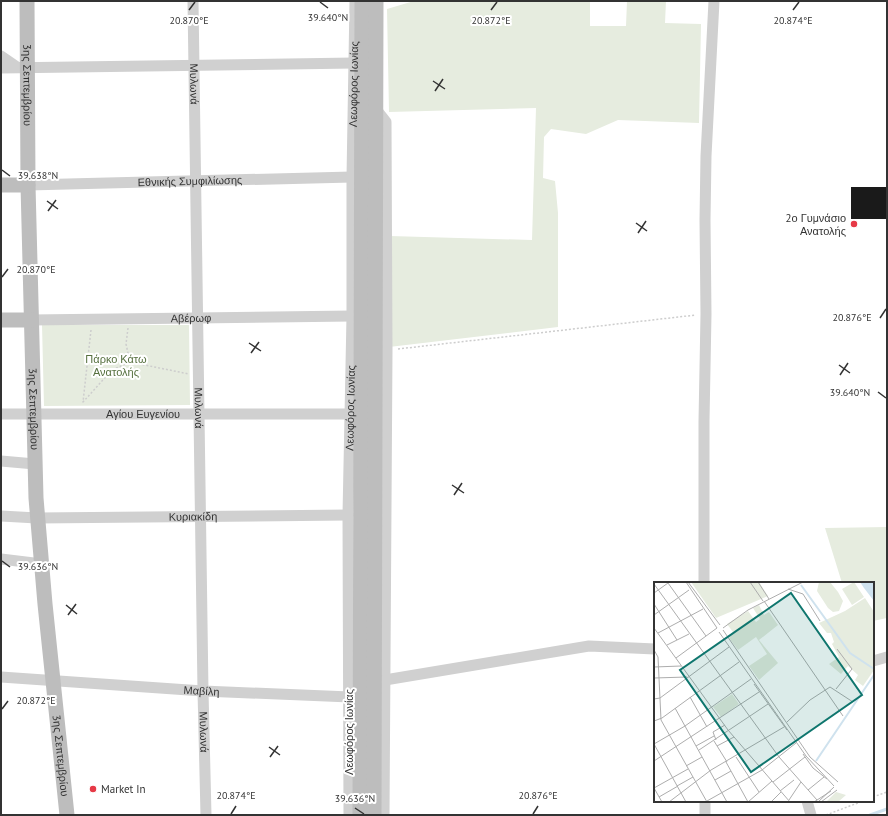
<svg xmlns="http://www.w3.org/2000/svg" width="888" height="816" viewBox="0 0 888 816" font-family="'PT Sans',sans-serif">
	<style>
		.green { fill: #e6ecdf }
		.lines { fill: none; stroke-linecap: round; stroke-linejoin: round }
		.stream { stroke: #cfe2ee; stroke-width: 3 }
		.building { fill: #1a1a1a }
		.path { stroke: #cdcdcd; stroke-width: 1.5; stroke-dasharray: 2 2; stroke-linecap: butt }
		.street { stroke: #d0d0d0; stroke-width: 11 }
		.secondary { stroke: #bdbdbd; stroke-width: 15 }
		.ticks { fill: none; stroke: #333; stroke-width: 1.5 }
		.poi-dot { fill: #e63946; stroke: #fff; stroke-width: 1.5 }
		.labels { text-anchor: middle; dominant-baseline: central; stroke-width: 4; stroke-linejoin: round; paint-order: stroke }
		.street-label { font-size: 11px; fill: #333; stroke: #fff }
		.poi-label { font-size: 11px; fill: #333; stroke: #fff; text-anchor: end }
		.park-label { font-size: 11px; fill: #56703f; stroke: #fff }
		.inset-river { fill: none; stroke: #cfe2ee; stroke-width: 2 }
		.inset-road { fill: none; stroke: #adadad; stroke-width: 1 }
		.view { fill: #0f766e; fill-opacity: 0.15; stroke: #0f766e; stroke-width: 2 }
		.inset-edge { fill: none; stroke: #333; stroke-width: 2 }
		.ticks-label { font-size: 10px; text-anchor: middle; fill: #333; stroke: #fff; stroke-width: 4; stroke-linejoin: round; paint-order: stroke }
	</style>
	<rect width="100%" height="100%" fill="#fff"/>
	<path class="green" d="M414 1H590V26H626L627 1H666L665 23 701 24 699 123 618 120 586 134 551 129 544 137 543 178 555 181 558 213V327L389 347 390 236 532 240 536 108 389 112 387 9Z
		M42 325H189L190 405 44 406Z
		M887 527V618L873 621V583H842L825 528Z"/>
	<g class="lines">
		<path class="stream" d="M870 815 887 809"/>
	</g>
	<path class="building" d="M851 187H887V219H851Z"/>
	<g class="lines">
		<path class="path" d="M128 328 126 344 130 362
			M91 330 83 402 112 370 130 362 189 374
			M398 349 696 315
			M873 797 887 792
			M826 815 863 801"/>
		<g class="street">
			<path id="s1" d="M193 1 203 691 206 815"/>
			<path d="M1 56 17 67"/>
			<path d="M1 68 354 63"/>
			<path d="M375 108 386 122 387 351 384 815"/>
			<path id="s2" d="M28 185 352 177"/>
			<path id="s3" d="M31 320 352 316"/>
			<path id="s4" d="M1 414H349"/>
			<path d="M1 461 35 464"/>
			<path id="s5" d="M1 516 37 518 348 515"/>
			<path d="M1 559 42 564"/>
			<path d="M704 583V421L706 314 705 220 706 156 714 1"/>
			<path d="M873 661 887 657"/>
			<path id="s6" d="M1 677 203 691 350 697"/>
			<path d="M385 680 589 646 655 649"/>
			<path d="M705 801V815"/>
			<path d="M807 801 811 815"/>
			<path id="s7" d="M349 815 348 515 352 316V177L355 1"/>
		</g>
		<g class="secondary">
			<path id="s8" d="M27 1 28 185 36 498 45 604 67 815"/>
			<path d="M1 185H28"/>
			<path d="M1 320H31"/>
			<path d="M360 815 362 1"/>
			<path d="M374 815 376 1"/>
		</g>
	</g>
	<path class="ticks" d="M320 2 328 8M189 10 195 2M491 10 497 2M793 10 799 2M433 81 445 89M435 91 443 79M2 170 10 176M47 201 58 209M48 211 56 200M636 223 647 231M638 233 646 221M2 277 8 269M880 318 886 309M249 343 261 351M251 353 259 342M839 365 850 373M840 375 848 363M878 392 886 398M452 485 464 493M454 495 462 483M2 561 10 567M66 605 77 614M68 615 76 604M2 709 8 701M269 747 280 755M270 757 278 746M355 808 364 814M231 814 236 806M533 814 538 806"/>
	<g class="poi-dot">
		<circle cx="854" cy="224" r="4"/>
		<circle cx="93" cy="789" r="4"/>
	</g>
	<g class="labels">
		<g class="street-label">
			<text stroke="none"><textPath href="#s1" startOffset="83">Μυλωνά</textPath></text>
			<text stroke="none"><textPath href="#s7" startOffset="731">Λεωφόρος Ιωνίας</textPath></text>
			<text stroke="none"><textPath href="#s8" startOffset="84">3ης Σεπτεμβρίου</textPath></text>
			<text stroke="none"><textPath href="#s2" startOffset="162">Εθνικής Συμφιλίωσης</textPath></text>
			<text stroke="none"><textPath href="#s3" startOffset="160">Αβέρωφ</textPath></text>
			<text stroke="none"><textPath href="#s1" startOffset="407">Μυλωνά</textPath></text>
			<text stroke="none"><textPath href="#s7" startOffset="407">Λεωφόρος Ιωνίας</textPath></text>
			<text stroke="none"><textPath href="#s8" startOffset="408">3ης Σεπτεμβρίου</textPath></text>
			<text stroke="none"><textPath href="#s4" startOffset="142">Αγίου Ευγενίου</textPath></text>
			<text stroke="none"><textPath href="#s5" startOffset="192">Κυριακίδη</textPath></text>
			<text stroke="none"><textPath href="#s6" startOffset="201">Μαβίλη</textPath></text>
			<text stroke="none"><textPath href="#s1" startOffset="731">Μυλωνά</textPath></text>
			<text transform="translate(349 732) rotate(-90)">Λεωφόρος Ιωνίας</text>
			<text stroke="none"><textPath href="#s8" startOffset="756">3ης Σεπτεμβρίου</textPath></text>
		</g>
		<g class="poi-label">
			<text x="846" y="218">2ο Γυμνάσιο<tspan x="846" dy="13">Ανατολής</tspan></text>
			<text x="101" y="789" text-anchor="start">Market In</text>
		</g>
		<g class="park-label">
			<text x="116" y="359">Πάρκο Κάτω<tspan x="116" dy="13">Ανατολής</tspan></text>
		</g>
	</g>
	<g transform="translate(654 582)">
		<rect width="220" height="220" fill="#fff"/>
		<path d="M37 0H105L114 14 62 36ZM165 0H176L184 10 189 19 185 29 179 30 174 26 163 9ZM200 0 210 15 198 23 188 7ZM211 16 220 30V88L209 104 201 98 204 93 194 84 187 92 175 82 185 75 178 62 180 60 177 51H173L165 41 191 29ZM105 23 110 33 115 30 124 43 105 58 124 81 105 98 95 84 113 72 102 55 84 68 75 56 79 50 73 42 94 29 102 40 106 37 99 26ZM78 112 85 122 67 135 59 125ZM182 210 192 213 184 220H172Z" fill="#e6ecdf"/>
		<path d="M206 0H220V19L210 6Z" fill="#cfe2ee"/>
		<path class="inset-river" d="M147 3 196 71 220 87M162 179 220 93"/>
		<path class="inset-road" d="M32 0 63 46M34 0 66 43M96 0 109 19M104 0 115 17M14 1 52 54M0 2 125 175 163 218M134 7 149 12 166 39M0 11 14 1M110 19 189 134M0 22 23 58M0 33 35 8M0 46 74 148 136 220M69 46 94 28 149 0M69 48 156 175 184 200M65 50 152 174 180 204M4 51 49 27M13 63 35 52M0 68 4 75 7 138 53 220M22 76 63 46M0 85 27 84M0 96 33 95M100 102 133 148M182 107 198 87 183 67M36 115 53 145M0 117 6 116 75 65M21 126 73 220M0 139 8 136 85 80M133 140 156 118 176 105 199 120M0 157V162L32 220M62 158 59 150 71 143M60 159 73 180M0 162 31 144 97 97M42 164 60 154M63 164 80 155M45 168 114 122M149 172 159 186 173 197M82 175 105 210M0 179 105 110M72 180 94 220M32 184 48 175M61 198 77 189M119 200 151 175M23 204 39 195M0 206 34 187M0 206 8 220M154 208 170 195M126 209 140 198M5 215 24 204M135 218 147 200M53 219 108 188 142 161M15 220 57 188 130 145M94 220 118 199M117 220 127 210M160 220 177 209M164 220 180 205M167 220 183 208"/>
		<path class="view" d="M137 11 208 113 97 190 26 88Z"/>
		<rect width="220" height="220" class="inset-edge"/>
	</g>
	<g class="ticks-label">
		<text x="328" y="21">39.640°N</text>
		<text x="189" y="24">20.870°E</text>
		<text x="491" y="24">20.872°E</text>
		<text x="793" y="24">20.874°E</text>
		<text x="38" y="179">39.638°N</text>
		<text x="36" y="273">20.870°E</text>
		<text x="852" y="321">20.876°E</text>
		<text x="850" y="396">39.640°N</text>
		<text x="38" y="570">39.636°N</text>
		<text x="36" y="704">20.872°E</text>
		<text x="236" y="799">20.874°E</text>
		<text x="538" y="799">20.876°E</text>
		<text x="355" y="802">39.636°N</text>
	</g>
	<rect width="888" height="816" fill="none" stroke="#333333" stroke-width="4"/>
</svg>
